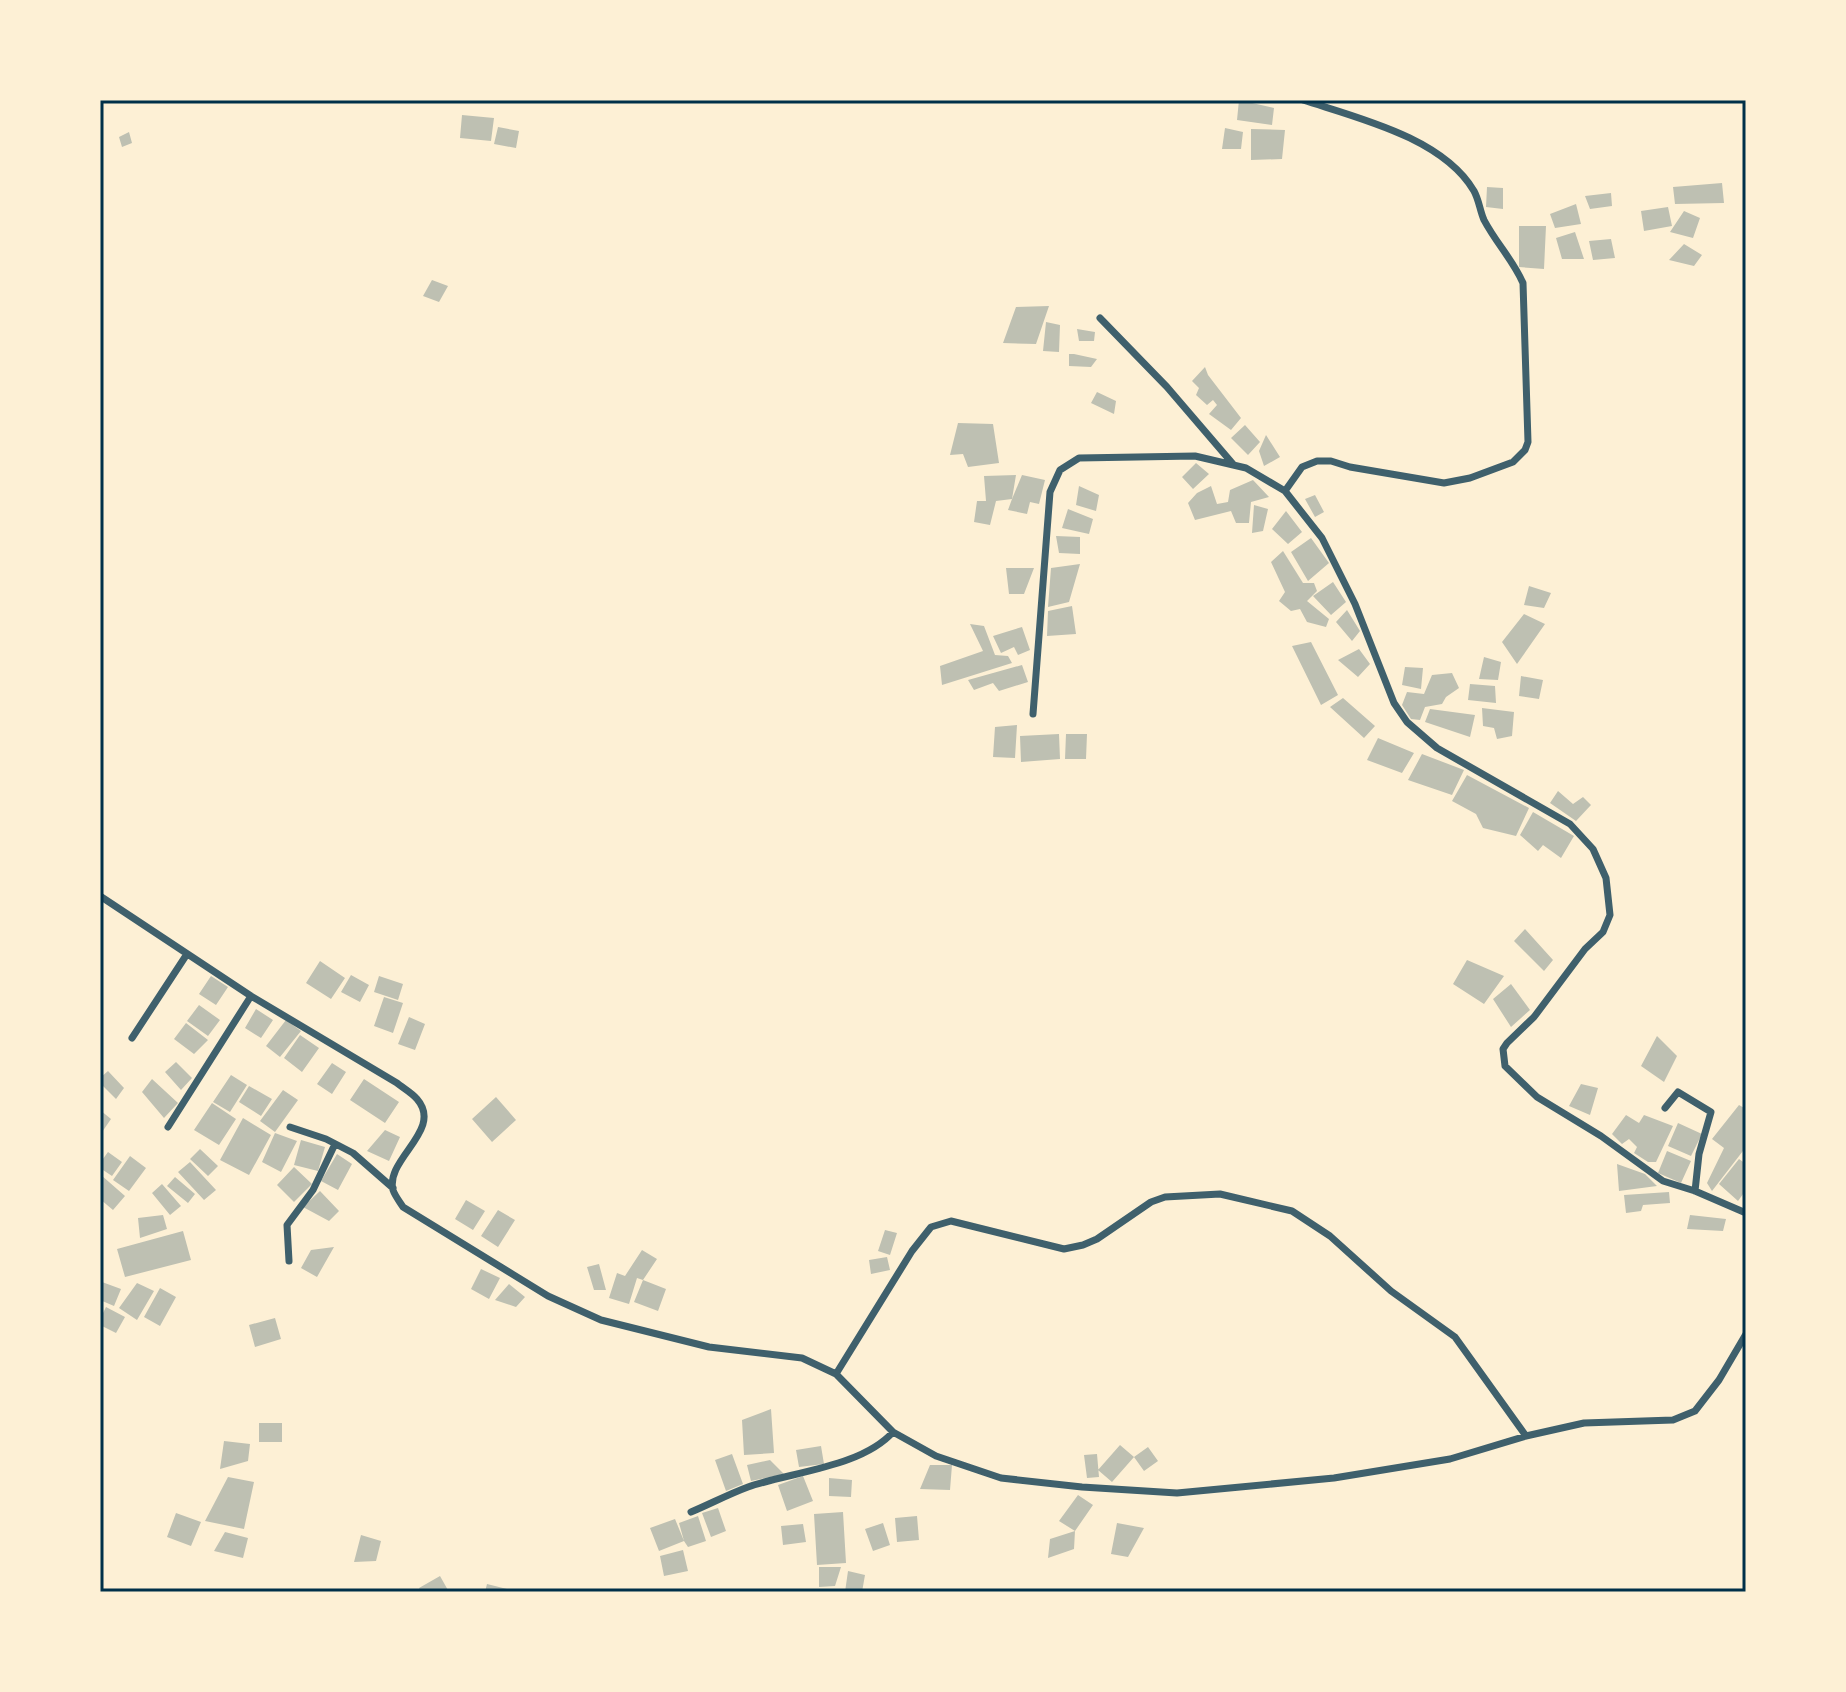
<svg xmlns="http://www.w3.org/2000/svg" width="1846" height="1692" viewBox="0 0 1846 1692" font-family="'Alegreya Sans',sans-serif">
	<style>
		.building { fill: #bec0b2 }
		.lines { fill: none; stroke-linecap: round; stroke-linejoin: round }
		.minor { stroke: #3f606c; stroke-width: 7 }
		.neatline { fill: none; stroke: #003049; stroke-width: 3 }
	</style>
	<rect width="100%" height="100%" fill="#fdf0d5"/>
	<path class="building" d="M1239 100 1274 108 1272 125 1237 120Z
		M462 115 494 118 491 141 460 138Z
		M498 127 519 131 516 148 494 144Z
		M1225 128 1243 132 1241 149H1222Z
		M1251 129 1285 130 1282 159 1251 160Z
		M129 132 132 143 122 147 119 137Z
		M1722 183 1724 203 1675 204 1673 187Z
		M1487 187 1503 188V209L1486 207Z
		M1611 193 1612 206 1590 209 1585 196Z
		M1576 204 1581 224 1555 228 1550 214Z
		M1668 207 1672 226 1644 231 1641 211Z
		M1684 211 1700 218 1693 238 1670 232Z
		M1519 226H1546L1544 269 1519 267Z
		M1575 232 1584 259H1562L1556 238Z
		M1611 239 1615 258 1593 260 1589 241Z
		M1684 244 1702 255 1694 266 1669 260Z
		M432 280 448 286 439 302 423 296Z
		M1049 306 1036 344 1003 343 1016 307Z
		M1046 322 1060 325 1059 352 1043 351Z
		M1077 329 1095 332 1094 341H1079Z
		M1069 354H1074L1097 359 1091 367 1069 366Z
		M1205 367 1208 375 1241 418 1231 430 1209 414 1217 405 1213 400 1207 405 1196 395 1199 388 1192 381Z
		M1097 392 1116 401 1114 414 1091 403Z
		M958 423 993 424 999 463 968 467 963 454 950 455Z
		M1245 425 1260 442 1248 455 1231 438Z
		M1266 435 1280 457 1264 466 1259 451Z
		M1196 463 1209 474 1193 489 1182 477Z
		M1016 475 1012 499 1022 475 1045 480 1039 504 1030 502 1027 514 1008 510 1012 499 996 501 990 525 974 522 977 501H986L984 476Z
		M1253 480 1269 497 1251 502 1249 523H1236L1231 511 1195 520 1188 503 1197 493 1211 486 1217 504 1228 502 1230 490Z
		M1079 486 1099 495 1096 511 1076 505Z
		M1315 495 1324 512 1315 517 1305 499Z
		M1254 505 1268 509 1263 531 1252 533Z
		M1068 509 1093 519 1089 534 1062 528Z
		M1286 511 1302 532 1288 544 1272 529Z
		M1056 536 1080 537V554L1059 553Z
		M1311 538 1329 563 1308 581 1291 552Z
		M1283 551 1303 583H1314L1317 591 1307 601 1329 619 1326 627 1307 622 1300 609 1291 611 1279 601 1285 592 1271 562Z
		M1080 564 1069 602 1048 607 1051 568Z
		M1006 568H1034L1024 594H1009Z
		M1333 582 1346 602 1331 615 1313 596Z
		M1529 586 1551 593 1544 608 1524 605Z
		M1072 606 1076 634 1047 636 1048 611Z
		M1347 610 1360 631 1352 641 1336 622Z
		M1524 614 1545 624 1517 664 1502 642Z
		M970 624 984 626 995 655 1008 656 1012 663 942 685 940 666 983 651Z
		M1022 627 1030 650 1018 655 1014 647 1001 653 993 636Z
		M1311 642 1338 695 1321 705 1292 646Z
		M1359 649 1370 664 1358 677 1338 660Z
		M1484 657 1501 662 1498 680 1479 679Z
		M1022 665 1028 682 999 691 993 683 974 690 968 680Z
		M1405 667 1423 668 1421 689 1402 685Z
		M1452 673 1459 688 1446 697 1442 704 1425 707 1420 720 1411 719 1402 705 1407 692 1424 694 1432 675Z
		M1521 676 1543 680 1539 699 1519 696Z
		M1470 684 1495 686 1496 703 1468 700Z
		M1343 698 1375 726 1364 738 1330 707Z
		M1482 708 1514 712 1512 736 1497 739 1494 728 1483 726Z
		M1430 709 1475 715 1470 737 1425 722Z
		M1017 725 1015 758 993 757 995 727Z
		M1059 734 1060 759 1021 762 1020 736Z
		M1066 734H1087L1086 759H1065Z
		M1378 738 1414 753 1402 773 1367 760Z
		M1422 754 1464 770 1452 795 1408 780Z
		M1467 775 1529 808 1516 836 1483 828 1476 814 1452 801Z
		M1558 791 1573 804 1583 797 1591 805 1576 821 1550 803Z
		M1533 812 1574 836 1561 858 1543 845 1538 851 1520 835Z
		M1525 929 1553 960 1544 971 1514 941Z
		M1467 960 1504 976 1484 1004 1453 984Z
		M320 961 345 978 331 999 306 983Z
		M351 975 369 985 360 1002 341 992Z
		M211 976 228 987 216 1005 199 994Z
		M379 976 403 984 398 1000 374 992Z
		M1511 984 1530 1010 1511 1027 1493 999Z
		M384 997 403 1003 393 1033 374 1026Z
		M199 1005 220 1020 208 1036 187 1021Z
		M256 1009 273 1020 261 1038 245 1028Z
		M409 1017 425 1024 415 1050 398 1044Z
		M286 1020 301 1031 280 1057 266 1046Z
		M186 1023 208 1040 194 1054 174 1039Z
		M300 1035 319 1048 302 1072 284 1058Z
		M1657 1036 1677 1056 1664 1082 1641 1066Z
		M176 1062 192 1078 181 1090 165 1072Z
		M332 1063 346 1072 332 1094 317 1084Z
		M108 1071 124 1088 116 1099 100 1083V1078Z
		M231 1075 247 1085 230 1112 213 1102Z
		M152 1079 178 1103 164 1118 142 1092Z
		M364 1079 399 1102 385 1123 350 1100Z
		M1581 1084 1598 1088 1590 1115 1569 1106Z
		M249 1086 272 1099 261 1116 239 1102Z
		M283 1090 298 1100 275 1132 260 1121Z
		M496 1097 516 1120 492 1142 472 1119Z
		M212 1103 236 1119 219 1145 194 1130Z
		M1739 1105 1746 1109V1147L1712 1191 1707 1183 1724 1148 1712 1139Z
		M100 1110 111 1119 100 1135Z
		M1626 1115 1639 1123 1644 1115 1673 1126 1656 1162H1648L1634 1153 1637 1147 1629 1139 1622 1144 1612 1134Z
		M243 1118 271 1135 249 1175 220 1160Z
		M1678 1123 1702 1134 1691 1156 1668 1146Z
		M385 1130 400 1137 389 1161 367 1151Z
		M275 1133 297 1141 281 1172 262 1162Z
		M301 1140 325 1147 318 1171 294 1165Z
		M200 1149 218 1166 208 1176 190 1159Z
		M1667 1151 1691 1161 1681 1183 1658 1173Z
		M108 1152 122 1162 112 1176 100 1168V1163Z
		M337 1154 352 1164 338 1190 321 1181Z
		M130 1156 146 1168 129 1191 113 1180Z
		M1739 1159 1746 1164V1190L1738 1201 1719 1184Z
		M190 1162 216 1190 204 1200 178 1172Z
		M1617 1164 1645 1174 1657 1186 1619 1191Z
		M294 1167 312 1184 294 1202 277 1185Z
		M101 1175 125 1196 113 1210 100 1199Z
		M175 1177 195 1194 188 1203 167 1186Z
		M162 1184 181 1206 170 1215 152 1193Z
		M320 1191 339 1211 329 1221 303 1207Z
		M1669 1192 1670 1203 1643 1205 1641 1211 1626 1213 1624 1195Z
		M466 1200 485 1211 473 1230 455 1219Z
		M498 1210 515 1220 498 1247 481 1236Z
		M163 1215 167 1229 140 1238 138 1218Z
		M1690 1215 1726 1219 1723 1231 1687 1229Z
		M885 1230 897 1233 890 1255 878 1251Z
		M183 1231 191 1260 125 1277 117 1249Z
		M334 1247 317 1277 301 1268 311 1250Z
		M642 1250 657 1259 643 1280 666 1289 658 1311 634 1302 643 1280 637 1278 629 1304 609 1298 617 1273 625 1276Z
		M887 1257 890 1270 871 1274 869 1260Z
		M599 1264 606 1290H594L587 1267Z
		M481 1269 500 1278 489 1299 471 1289Z
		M102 1282 121 1289 114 1306 100 1300Z
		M137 1283 154 1291 137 1320 119 1308Z
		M509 1284 525 1297 516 1307 495 1300Z
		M160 1288 176 1297 160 1326 144 1317Z
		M106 1307 125 1317 116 1333 100 1325V1319Z
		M275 1318 281 1339 255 1347 249 1325Z
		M771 1409 774 1453 744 1455 742 1420Z
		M259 1423H282V1442H259Z
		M224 1441 250 1444 248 1461 220 1469Z
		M1120 1445 1134 1457 1148 1447 1158 1461 1144 1471 1134 1457 1112 1482 1098 1470Z
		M821 1446 824 1464 799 1467 796 1450Z
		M732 1454 743 1484 726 1491 715 1460Z
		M1097 1454 1099 1477 1087 1478 1084 1455Z
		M770 1460 784 1474 751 1481 747 1465Z
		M930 1465H952L950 1490 920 1489Z
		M803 1476 813 1501 787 1511 778 1485Z
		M228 1477 254 1482 244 1529 205 1521Z
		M829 1478 852 1480 851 1497 829 1496Z
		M1078 1495 1093 1505 1075 1531 1074 1549 1048 1558 1050 1539 1075 1531 1059 1521Z
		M718 1508 726 1531 711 1537 702 1513Z
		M843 1512 846 1563 817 1565 814 1514Z
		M176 1513 201 1522 191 1546 167 1537Z
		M698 1516 706 1541 688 1547 684 1541 679 1523Z
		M917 1516 919 1540 897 1542 895 1518Z
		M675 1519 684 1541 659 1551 650 1528Z
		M883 1523 890 1545 873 1551 865 1529Z
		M1117 1523 1144 1528 1128 1557 1111 1554Z
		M803 1524 806 1542 783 1545 781 1526Z
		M225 1532 248 1538 243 1558 214 1551Z
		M361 1535 381 1541 376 1561 354 1562Z
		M683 1550 688 1571 664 1576 660 1556Z
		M819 1567H841L835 1586 819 1587Z
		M848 1571 865 1575 862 1592H845Z
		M440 1576 449 1592H421L419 1588Z
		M487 1584 507 1589 505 1592H485Z"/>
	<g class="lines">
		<path class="minor" d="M1100 318 1167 387 1233 464
			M1285 491 1302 467 1317 461H1331L1350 467 1444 483 1470 478 1513 462 1525 450 1528 442 1523 283C1513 260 1496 243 1484 220 1480 211 1479 200 1474 191 1443 138 1358 118 1303 100
			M1033 714 1050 492 1060 470 1079 458 1195 456 1246 468 1285 491 1322 538 1355 604 1394 703 1407 722 1437 748 1570 824 1593 849 1606 878 1610 915 1603 932 1585 949 1534 1017 1507 1043 1503 1049 1505 1066 1537 1097 1601 1136 1663 1181 1695 1191 1746 1213
			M100 896 251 996 397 1083C403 1088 412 1093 417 1099 444 1130 385 1159 393 1190 395 1196 400 1202 403 1207L548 1296 601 1320 709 1347 802 1358 836 1374 893 1432 936 1456 1001 1478 1082 1487 1177 1493 1334 1478 1450 1459 1526 1436 1584 1423 1673 1420 1695 1411 1719 1380 1746 1334
			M132 1038 187 954
			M1665 1108 1678 1092 1711 1112 1699 1154 1695 1191
			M168 1127 251 996
			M290 1127 326 1139 353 1153 393 1188
			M289 1261 287 1225 313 1190 335 1144
			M836 1374 912 1251 931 1227 951 1221 1064 1249 1083 1245 1097 1239 1151 1202 1165 1197 1220 1194 1292 1211 1330 1236 1391 1291 1455 1337 1526 1436
			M691 1512C710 1504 729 1494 748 1487 791 1472 862 1467 893 1432"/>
	</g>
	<rect width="1846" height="1692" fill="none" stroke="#fdf0d5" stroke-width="204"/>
	<rect x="102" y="102" width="1642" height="1488" class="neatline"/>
</svg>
